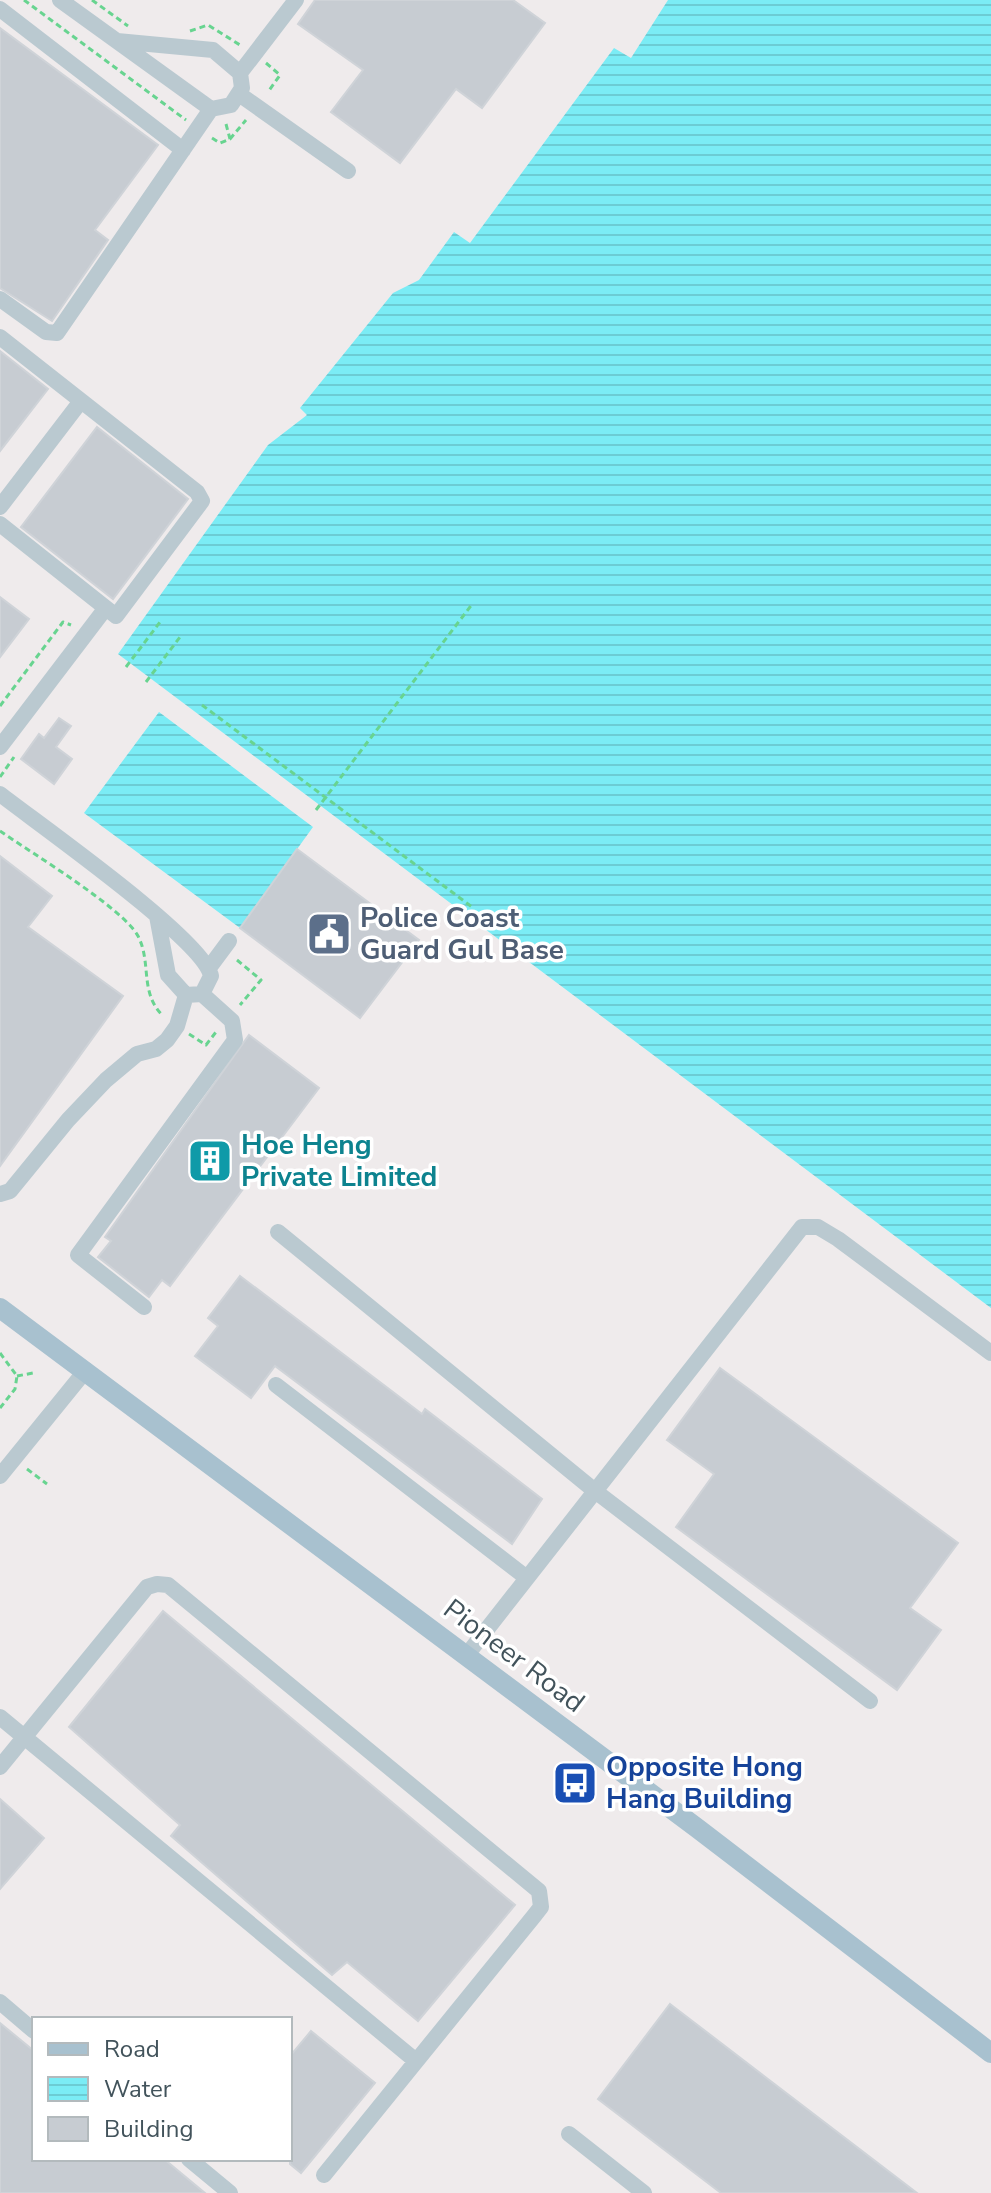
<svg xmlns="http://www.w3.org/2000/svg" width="991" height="2193" viewBox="0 0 991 2193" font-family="'Nunito Sans',sans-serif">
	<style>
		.water { fill: url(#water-rules) }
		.building { fill: #c7ccd2; stroke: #cfd3d8; stroke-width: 2 }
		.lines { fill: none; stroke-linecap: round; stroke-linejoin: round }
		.path { stroke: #68d490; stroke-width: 3; stroke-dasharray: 6 4; stroke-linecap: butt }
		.minor { stroke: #bac9d0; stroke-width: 16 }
		.major { stroke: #a8c1cf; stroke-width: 20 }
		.labels { text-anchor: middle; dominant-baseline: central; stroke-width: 7; stroke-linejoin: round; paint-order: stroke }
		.service-label { font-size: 28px; font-weight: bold; fill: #4e5e75; stroke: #fff; text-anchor: start }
		.culture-label { font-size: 28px; font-weight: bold; fill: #0d838f; stroke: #fff; text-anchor: start }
		.street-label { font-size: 28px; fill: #42535b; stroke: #fff }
		.transit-label { font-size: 28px; font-weight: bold; fill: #164399; stroke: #fff; text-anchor: start }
	</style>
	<defs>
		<pattern id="water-rules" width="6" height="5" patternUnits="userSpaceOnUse" patternTransform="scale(2)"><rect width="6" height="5" fill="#7becf5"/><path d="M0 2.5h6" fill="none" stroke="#6cccd4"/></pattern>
	</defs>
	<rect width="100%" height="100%" fill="#efebec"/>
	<path class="water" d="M668 0H991V1308L118 654 268 445 307 415 300 408 393 293 419 280 454 232 470 243 614 48 631 58Z
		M159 712 313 827 240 928 84 813Z"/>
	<path class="building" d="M315 0H513L545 23 482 108 456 89 400 163 331 112 363 70 298 24Z
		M0 28 158 145 95 230 108 240 52 321 0 288Z
		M0 351 48 389 0 451Z
		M97 427 188 499 113 599 21 527Z
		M0 597 29 619 0 657Z
		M59 718 71 726 56 747 72 759 54 784 21 759 39 734 44 738Z
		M297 849 419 940 360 1018 240 928Z
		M0 856 52 896 28 927 123 996 0 1166Z
		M249 1035 319 1088 170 1286 162 1280 149 1297 98 1257 111 1241 105 1237Z
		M240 1276 422 1414 425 1409 542 1499 512 1544 275 1366 251 1398 195 1356 218 1326 208 1318Z
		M720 1368 958 1543 910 1608 941 1630 897 1690 676 1527 714 1474 667 1440Z
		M163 1611 515 1905 418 2021 347 1962 332 1975 171 1836 180 1825 69 1727Z
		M0 1799 44 1838 0 1889Z
		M670 2004 917 2193H721L598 2099Z
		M0 2023 34 2051V2159H164L205 2193H0Z
		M311 2031 375 2083 301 2173 290 2164V2056Z"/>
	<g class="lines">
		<path class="path" d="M24 0 186 120
			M92 0 128 26
			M190 31 208 25 240 45
			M266 63 280 75 268 92
			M226 124 230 139
			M212 138 220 143 230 139 246 120
			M126 667 160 622
			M146 682 180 637
			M202 705 472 907
			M0 706 63 622 71 625
			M0 777 14 757
			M316 810 473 603
			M0 831C30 852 123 908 138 936 152 963 139 992 163 1016
			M237 960 261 980 240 1005
			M189 1034 206 1045 216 1032
			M0 1353 17 1376 15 1389 0 1408
			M17 1376 33 1373
			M27 1469 47 1484"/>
		<path class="minor" d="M60 0 211 109 231 105 242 88 240 73 213 50 117 41
			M0 9 183 150
			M240 73 296 0
			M239 94 348 171
			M0 299 46 332 57 333 211 109
			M0 337 197 492 202 501 116 616 0 524
			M0 507 81 401
			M0 747 105 609
			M0 794C37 823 204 940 211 976L202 994 186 995 168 975 157 916
			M209 968 229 941
			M0 1194 10 1191 68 1120 106 1080 137 1054 156 1049 167 1040 177 1026 186 995
			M278 1232 595 1491 870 1701
			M144 1307 78 1255 235 1040 232 1021 202 994
			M276 1385 527 1578
			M0 1476 86 1370
			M466 1656 802 1227H818L838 1239 991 1353
			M0 1717 416 2061
			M0 1767 147 1587 157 1584 168 1585 539 1891 541 1907 534 1916 324 2175
			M0 2002 34 2031
			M569 2134 644 2193
			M189 2159 230 2193"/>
		<path class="major" d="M0 1308 697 1828 991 2053"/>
	</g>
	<defs>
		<g id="civic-square" transform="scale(2.3)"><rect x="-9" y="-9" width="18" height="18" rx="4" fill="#5c6f8a" stroke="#fff"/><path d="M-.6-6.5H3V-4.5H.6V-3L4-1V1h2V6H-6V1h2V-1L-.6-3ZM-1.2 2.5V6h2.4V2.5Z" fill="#fff"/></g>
		<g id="building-square" transform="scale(2.3)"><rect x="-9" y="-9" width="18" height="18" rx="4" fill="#0f9aa8" stroke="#fff"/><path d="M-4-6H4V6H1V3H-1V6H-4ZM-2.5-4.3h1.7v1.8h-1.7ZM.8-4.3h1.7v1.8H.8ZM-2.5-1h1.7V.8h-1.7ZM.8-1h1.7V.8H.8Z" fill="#fff"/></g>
		<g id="bus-square" transform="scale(2.3)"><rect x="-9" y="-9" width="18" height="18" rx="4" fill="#1a4fb4" stroke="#fff"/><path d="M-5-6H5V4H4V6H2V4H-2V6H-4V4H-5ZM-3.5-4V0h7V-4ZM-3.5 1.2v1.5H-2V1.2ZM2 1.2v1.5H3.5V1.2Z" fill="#fff"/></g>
	</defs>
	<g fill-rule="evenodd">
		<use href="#civic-square" x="329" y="934"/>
		<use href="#building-square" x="210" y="1161"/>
		<use href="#bus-square" x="575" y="1783"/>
	</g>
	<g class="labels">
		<g class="service-label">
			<text x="360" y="918">Police Coast<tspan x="360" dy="32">Guard Gul Base</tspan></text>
		</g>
		<g class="culture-label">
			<text x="241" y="1145">Hoe Heng<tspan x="241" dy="32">Private Limited</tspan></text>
		</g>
		<g class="street-label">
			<text transform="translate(514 1656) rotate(37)">Pioneer Road</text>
		</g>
		<g class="transit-label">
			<text x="606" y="1767">Opposite Hong<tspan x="606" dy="32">Hang Building</tspan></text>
		</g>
	</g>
	<rect x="32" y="2017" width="260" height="144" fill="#ffffff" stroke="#b3babd" stroke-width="2"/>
	<rect x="48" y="2043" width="40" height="12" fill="#a8c1cf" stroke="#b3babd" stroke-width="2"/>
	<text x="104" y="2057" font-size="24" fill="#42535b">Road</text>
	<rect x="48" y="2077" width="40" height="24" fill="url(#water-rules)" stroke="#b3babd" stroke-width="2"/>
	<text x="104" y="2097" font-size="24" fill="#42535b">Water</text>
	<rect x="48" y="2117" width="40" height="24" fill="#c7ccd2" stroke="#b3babd" stroke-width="2"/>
	<text x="104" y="2137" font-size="24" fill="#42535b">Building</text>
</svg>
